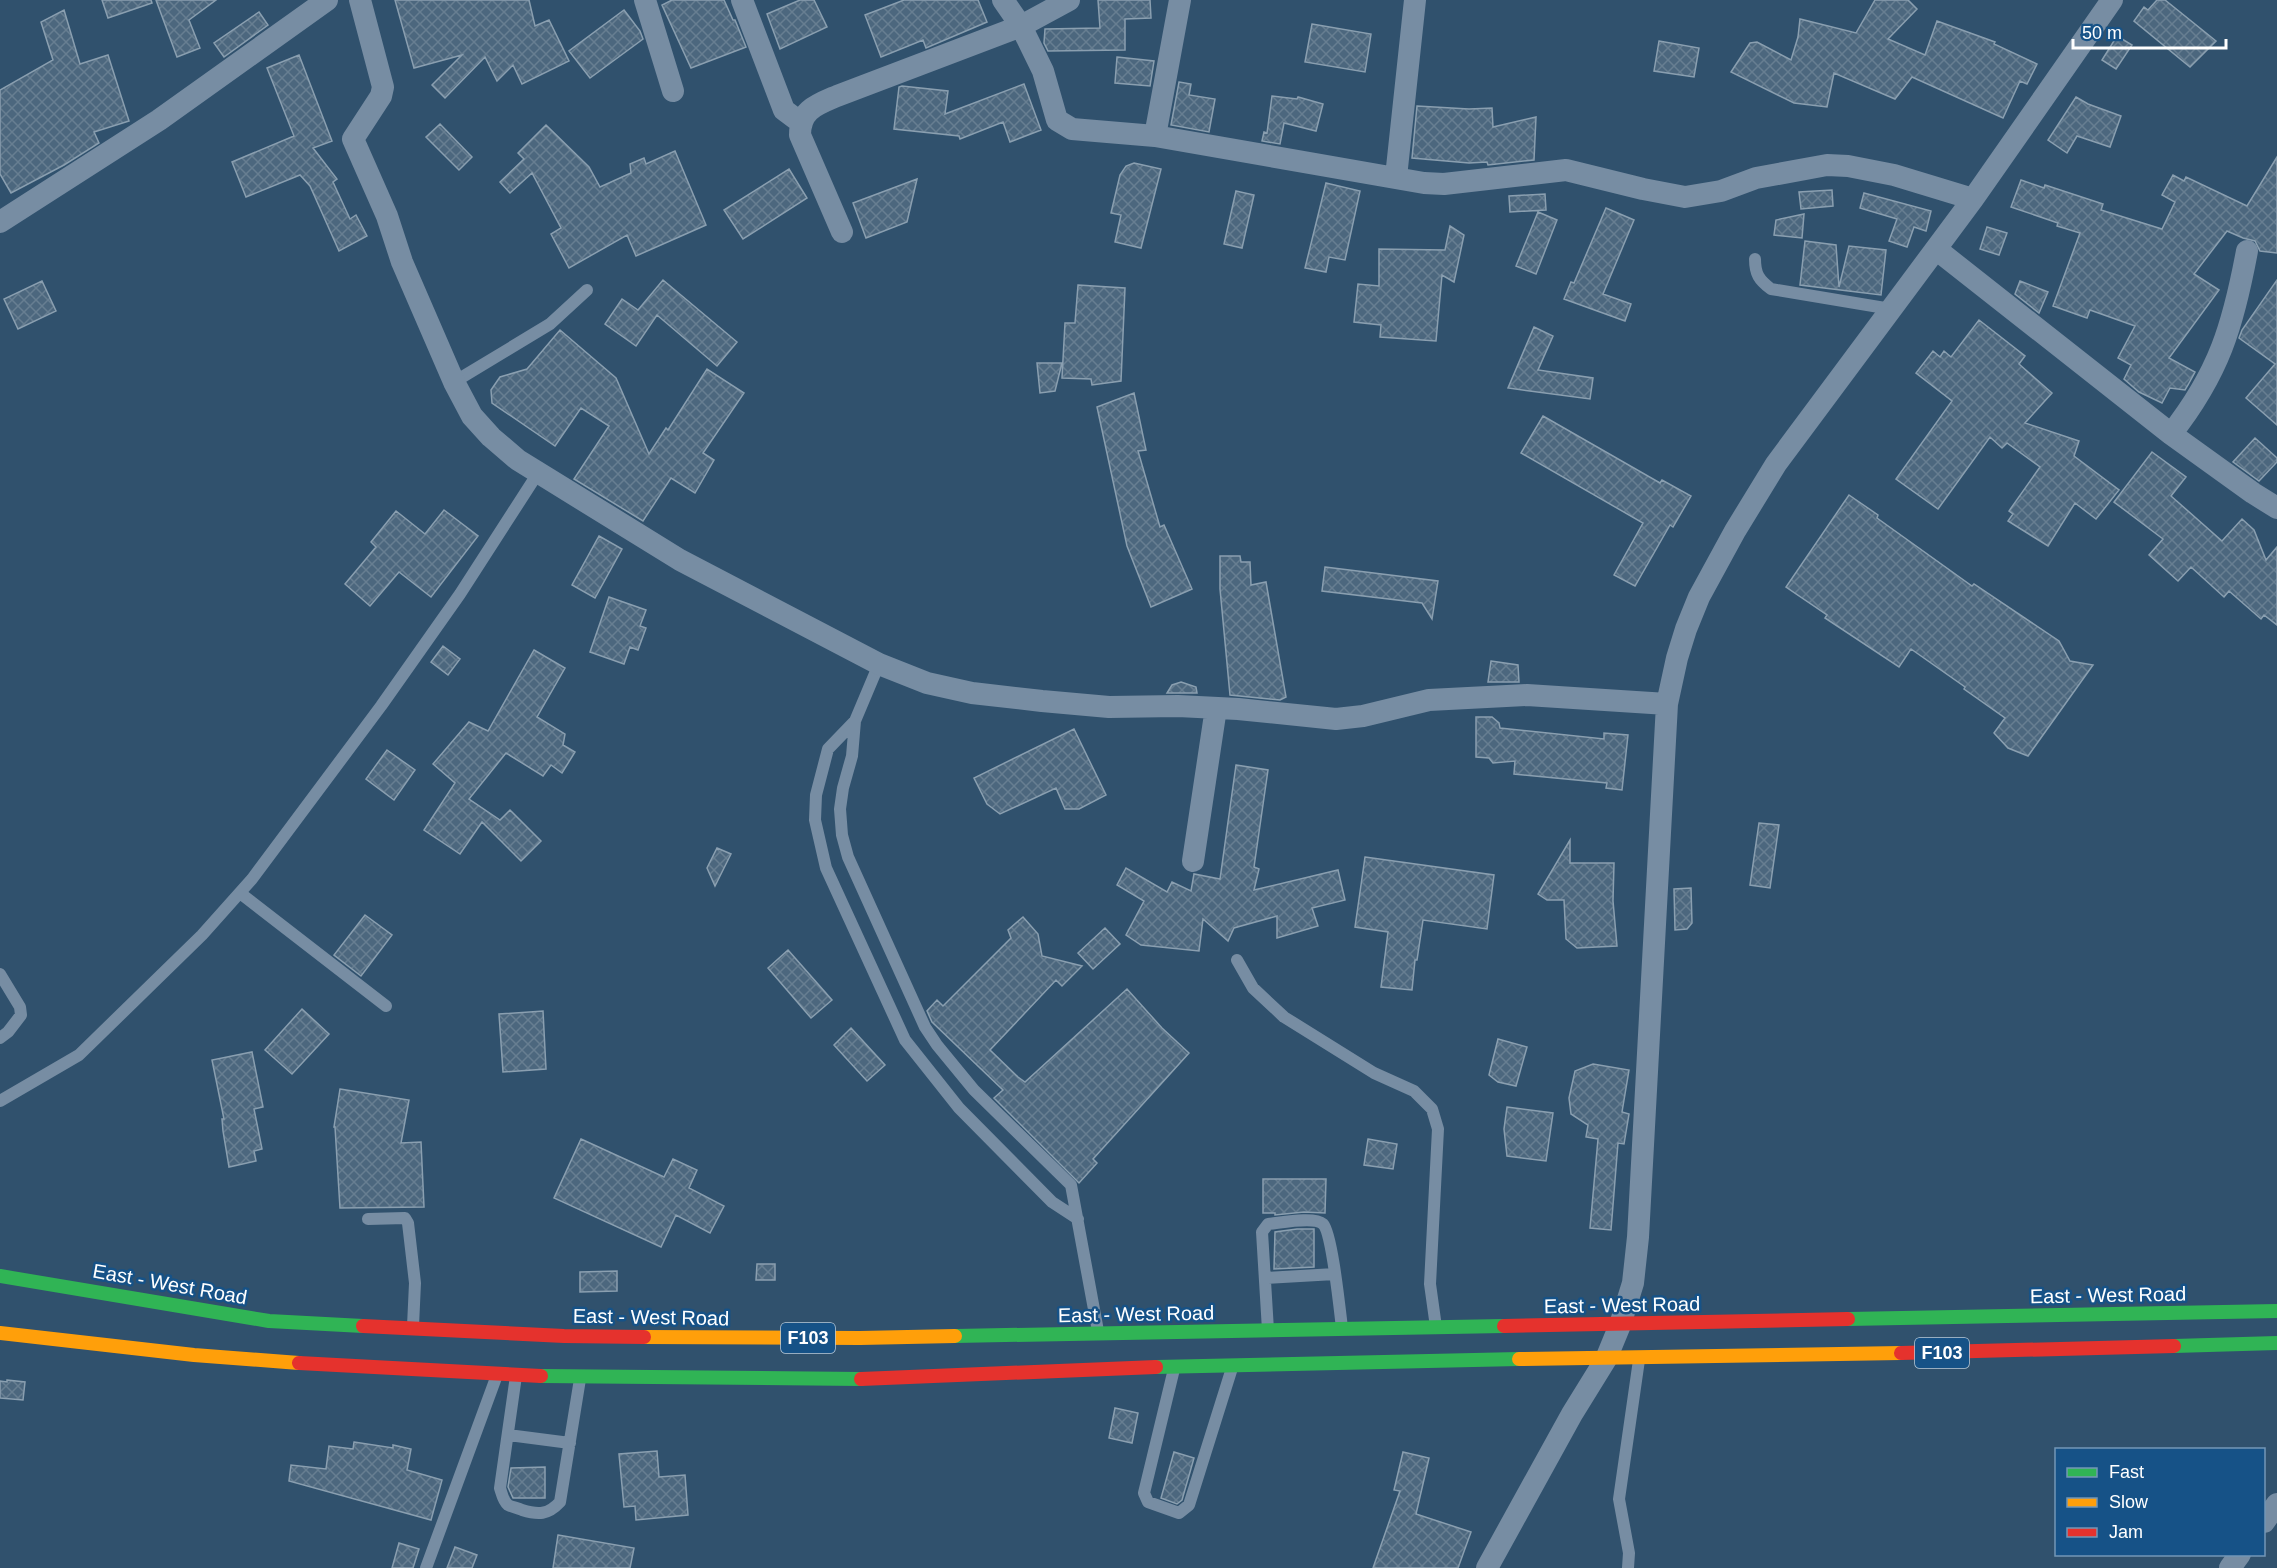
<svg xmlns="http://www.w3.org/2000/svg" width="2277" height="1568" viewBox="0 0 2277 1568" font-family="Arial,sans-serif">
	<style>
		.building { fill: url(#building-cross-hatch); stroke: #8a9fb0; stroke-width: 1.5 }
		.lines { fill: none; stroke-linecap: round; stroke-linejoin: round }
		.lane { stroke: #778da3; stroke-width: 12 }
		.street { stroke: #778da3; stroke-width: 22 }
		.fast { stroke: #30b455; stroke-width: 14 }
		.slow { stroke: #ff9f0a; stroke-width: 14 }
		.jam { stroke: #e5322d; stroke-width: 14 }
		.labels { text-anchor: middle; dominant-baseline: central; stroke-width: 5; stroke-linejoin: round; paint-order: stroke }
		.shield { fill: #165287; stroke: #b9cbdb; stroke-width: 1.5 }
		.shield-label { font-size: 18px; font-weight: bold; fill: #fff }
		.street-label { font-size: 20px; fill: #fff; stroke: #165287 }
	</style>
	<defs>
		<pattern id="building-cross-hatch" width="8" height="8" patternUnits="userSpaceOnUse" patternTransform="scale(1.5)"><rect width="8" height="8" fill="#4c677e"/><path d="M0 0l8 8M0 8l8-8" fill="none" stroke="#677e91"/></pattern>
	</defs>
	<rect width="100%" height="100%" fill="#30516d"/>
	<path class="building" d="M102 0H151L152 3 108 18Z
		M156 0H216L189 20 200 48 177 57Z
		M395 0H529L535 26 549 20 569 61 522 84 513 65 497 81 485 57 445 98 432 85 462 55 414 68Z
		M672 0H724L733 20H735L746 47 691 68 662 5Z
		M800 0H814L827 27 780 49 767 14Z
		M904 0H978L987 22 926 48 923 40 881 57 865 15Z
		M1098 0H1150L1151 18 1125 19V50L1048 51 1044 43 1045 29 1100 28Z
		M1875 0H1908L1917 9 1888 39 1925 55 1937 21 1995 42 1994 44 2037 64 2027 84 2020 81 2003 118 1912 77 1895 99 1834 73 1827 107 1794 103 1731 72 1750 43 1757 42 1791 60 1798 37 1800 19 1856 33Z
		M2157 0H2165L2216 41 2190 67 2134 21 2144 7 2148 10Z
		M64 10 80 64 108 55 129 121 94 132 99 143 64 165 11 193 0 174V90L53 60 41 22Z
		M624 10 640 31 643 39 590 78 569 51Z
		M259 12 268 25 224 57 214 43Z
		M1312 24 1371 34 1365 72 1305 62Z
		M2117 36 2132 45 2116 69 2102 60Z
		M1659 41 1699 48 1694 77 1654 71Z
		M299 55 332 141 313 148 337 179 333 182 350 219 356 215 367 236 339 251 310 186 300 175 246 197 232 162 294 136 267 68Z
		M1117 57 1154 61 1150 86 1115 83Z
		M1179 82 1191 84 1189 95 1215 99 1209 132 1171 125Z
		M1024 84 1041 130 1010 142 1003 122 960 139 959 136 894 129 899 87 902 86 948 91 945 114Z
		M1272 96 1297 99 1298 97 1323 104 1316 131 1284 123 1280 144 1262 141 1264 132 1267 133Z
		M2076 97 2088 104 2121 116 2110 147 2077 136 2067 153 2048 140Z
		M1417 106 1469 109 1492 108 1493 127 1536 117 1534 160 1488 165 1487 162 1469 163 1412 158Z
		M440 124 472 157 459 170 426 137Z
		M546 125 589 167 600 187 631 173 630 164 644 158 646 164 675 151 706 225 636 256 627 235 569 268 551 234 561 228 532 173 510 193 500 182 524 159 518 153Z
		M2277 157V253L2260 251 2255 241 2243 238 2227 231 2194 274 2219 290 2169 358 2195 372 2188 385 2185 390 2170 388 2162 403 2139 392 2124 379 2131 365 2118 358 2135 326 2090 310 2087 318 2053 306 2080 233 2057 226 2058 223 2011 207 2021 180 2044 188 2045 185 2103 204 2101 210 2162 229 2175 202 2162 195 2173 175 2184 181 2186 177 2247 206Z
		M1134 163 1161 169 1141 248 1115 242 1121 215 1111 213 1120 175 1126 166Z
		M789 169 807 198 743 239 724 210Z
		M917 179 907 222 866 238 853 203Z
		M1326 183 1360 191 1345 260 1329 257 1326 272 1305 268Z
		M1832 190 1833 206 1801 209 1799 192Z
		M1236 191 1254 195 1242 248 1224 244Z
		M1864 193 1931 211 1926 231 1914 227 1907 247 1889 241 1897 219 1860 208Z
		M1545 194 1546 210 1510 212 1509 196Z
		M1606 208 1634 220 1603 294 1631 304 1625 321 1564 299 1571 282 1574 283Z
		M1538 212 1557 220 1536 274 1516 266Z
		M1804 214 1802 238 1774 235 1776 220Z
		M1450 226 1464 235 1454 282 1442 275 1436 341 1380 337 1381 325 1354 322 1358 284 1379 286V249L1445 250Z
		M1987 227 2007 233 1999 255 1980 249Z
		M1805 241 1836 245 1839 287 1849 246 1886 250 1881 295 1800 285Z
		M663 280 737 342 717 366 657 315 636 346 605 324 622 299 638 310Z
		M2277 280V425L2246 398 2275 364 2239 338 2242 330Z
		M42 281 56 311 18 329 4 299Z
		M2020 281 2048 292 2039 313 2015 294Z
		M1078 285 1125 288 1121 381 1092 385 1091 379 1062 378 1065 323H1075Z
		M1979 320 2025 356 2019 364 2052 393 2025 423 2079 441 2074 456 2119 490 2096 519 2075 503 2048 546 2008 521 2013 514 2009 511 2040 467 2007 443 2002 448 1990 437 1938 509 1896 479 1952 401 1916 373 1933 351 1940 357 1944 351 1951 357Z
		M1534 327 1553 336 1538 370 1593 378 1590 399 1508 388Z
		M560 330 616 378 649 454 666 428 668 430 707 369 744 393 703 453 714 460 695 493 671 478 643 521 574 479 609 426 581 408 555 446 492 403 491 390 500 377 527 369Z
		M1037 363H1062L1055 391 1040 393Z
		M1134 393 1146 450 1138 451 1160 527 1164 525 1192 589 1151 607 1127 546 1097 407Z
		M1543 416 1660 483 1662 480 1691 496 1673 527 1670 525 1635 586 1614 575 1643 523 1521 453Z
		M2255 438 2277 458V462L2259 481 2233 462Z
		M2152 452 2186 477 2171 496 2222 541 2242 519 2254 530 2266 560 2277 547V625L2264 615 2261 619 2229 591 2224 597 2191 567 2178 581 2149 555 2163 539 2114 502Z
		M1849 495 1878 515 1877 518 1972 586 1974 584 2059 641 2070 661 2093 665 2028 756 2008 748 1994 733 2005 718 1964 689 1965 687 1911 649 1899 667 1825 618 1827 615 1786 587Z
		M444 510 478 536 431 597 399 572 370 606 345 584 376 547 371 542 396 511 425 534Z
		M599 536 622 549 595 598 572 585Z
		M1220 556H1240L1241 562H1250L1251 585 1266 582 1286 697 1280 700 1230 695 1220 589Z
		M1325 567 1438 581 1432 619 1422 603 1322 591Z
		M609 597 646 610 640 626 646 628 638 650 630 647 624 664 590 652Z
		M443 646 460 659 448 675 431 662Z
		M534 650 565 668 537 717 565 734 563 745 575 752 562 773 551 765 543 776 506 753 469 799 500 820 510 810 541 841 521 861 482 822 460 854 424 830 455 783 433 764 469 722 488 731Z
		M1491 661 1518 665 1519 682H1488Z
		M1181 682 1196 687 1197 693H1167L1172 685Z
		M1476 717H1492L1499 723 1500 728 1604 739V733L1628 735 1622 790 1606 788 1607 783 1514 774 1515 761 1493 763 1489 758 1476 757Z
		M1074 729 1106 795 1079 809H1065L1056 788 1000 814 987 804 974 778Z
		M387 750 415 770 394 800 366 779Z
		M1236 765 1268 770 1254 867 1259 869 1254 890 1338 870 1345 900 1312 908 1318 926 1277 938V916L1234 928 1228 941 1203 919 1199 951 1141 945 1126 935 1144 901 1117 885 1126 868 1167 892 1172 882 1191 891 1194 874 1220 879Z
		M1759 823 1779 825 1770 888 1750 885Z
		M1570 840V863H1614L1613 901 1617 946 1577 948 1566 939 1564 900H1547L1538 894Z
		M717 848 731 854 715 886 707 868Z
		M1365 857 1494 875 1487 929 1423 920 1417 960H1415L1412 990 1381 987 1388 932 1355 927Z
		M1691 888 1692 923 1687 929 1675 930 1674 889Z
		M365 915 392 935 361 976 334 955Z
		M1023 917 1038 934 1042 956 1082 966 1062 986 1056 980 990 1050 1018 1077 1025 1082 1127 989 1162 1028 1189 1053 1093 1159 1097 1163 1079 1183 994 1098 1003 1090 932 1022 927 1011 937 1000 943 1006 1011 938 1008 930Z
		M1105 928 1120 944 1093 969 1078 953Z
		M788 950 832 1000 811 1018 768 968Z
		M302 1009 329 1034 292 1074 265 1050Z
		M543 1011 546 1069 503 1072 499 1014Z
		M851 1028 885 1065 867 1081 834 1045Z
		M1498 1039 1527 1047 1516 1086 1498 1082 1489 1075Z
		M252 1052 263 1107 254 1109 262 1149 254 1151 256 1161 229 1167 223 1131 222 1119H224L212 1060Z
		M1593 1064 1629 1070 1622 1112 1629 1114 1624 1144 1618 1143 1611 1230 1590 1228 1598 1139 1586 1137 1588 1125 1571 1114 1569 1098 1575 1071Z
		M340 1089 409 1100 401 1143 421 1142 424 1207 340 1208 335 1127H334Z
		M1507 1107 1553 1113 1546 1161 1507 1156 1504 1129Z
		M581 1139 664 1177 673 1159 697 1170 689 1188 724 1206 710 1233 676 1215 661 1247 554 1198Z
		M1368 1139 1397 1144 1393 1169 1364 1165Z
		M1263 1179H1326L1325 1213 1304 1212 1275 1215V1213H1263Z
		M1297 1229H1314V1267L1274 1269 1275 1232Z
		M757 1264H775V1280H756Z
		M617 1271V1291L580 1292V1272Z
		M7 1380 25 1382 23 1400 0 1398V1381L7 1382Z
		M1115 1408 1138 1413 1132 1443 1109 1438Z
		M354 1442 393 1448V1445L411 1449 407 1470 442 1480 431 1520 289 1481 291 1465 326 1469 329 1446 353 1449Z
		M657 1451 659 1477 685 1475 688 1515 636 1520 635 1506 624 1507 619 1454Z
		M1174 1452 1194 1458 1182 1500 1177 1504 1161 1498Z
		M1403 1452 1429 1458 1416 1514 1471 1532 1458 1568H1373L1400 1491 1394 1490Z
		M545 1467V1498H513L508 1487 511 1468Z
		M558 1535 634 1548 630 1568H553Z
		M399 1543 419 1549 413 1568H392Z
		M455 1547 477 1555 472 1568H447Z"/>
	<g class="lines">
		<path class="lane" d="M1755 259C1755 274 1759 280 1771 289L1891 309
			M454 382 550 324 587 290
			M879 664 855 721 852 756 843 788 840 809 842 835 848 857 925 1027 937 1045 974 1090 1071 1185 1098 1331
			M855 721 828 749 816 795 815 820 826 868 905 1040 959 1108 1052 1202 1078 1219
			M240 893 386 1006
			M1237 960 1253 988 1284 1017 1374 1073 1414 1091 1432 1109 1438 1129 1430 1284 1436 1327
			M0 974 20 1007 21 1015 8 1032 0 1038
			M0 1101 79 1055 202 935 252 879 381 706 460 594 538 473
			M368 1219 405 1218 408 1223 415 1283 413 1326
			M1265 1278 1335 1274
			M1268 1330 1262 1232 1268 1224C1280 1223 1314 1216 1323 1224 1332 1233 1340 1312 1342 1328
			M1174 1369 1144 1493 1148 1502 1179 1513 1189 1505 1232 1368
			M516 1376 500 1488C502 1494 503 1501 508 1505 512 1507 518 1508 522 1510 538 1515 548 1515 560 1502L580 1379
			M508 1435 570 1443
			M426 1568 497 1375
			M1628 1568 1629 1553 1619 1499 1639 1360"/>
		<path class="street" d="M360 0 383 87 381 96 353 139 387 216 402 262 454 382 472 416 491 437 518 460 680 560 879 664 927 683 972 693 1042 701 1109 707 1178 706 1238 709 1336 719 1363 716 1429 700 1527 695 1667 704
			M645 0 673 91
			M742 0 784 110 800 122
			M1003 0 1021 26 1043 71 1057 120 1072 129 1155 136 1424 183 1444 184 1566 170 1643 189 1685 197 1721 191 1756 178 1827 165 1848 166 1894 175 1973 199
			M1155 136 1180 0
			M1396 177 1415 0
			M0 222 159 120 327 0
			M842 232 800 135C800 110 816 105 837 96L1021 26 1069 0
			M1936 249 2171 434 2253 493 2277 508
			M2171 434C2219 373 2233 326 2247 251
			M1193 861 1216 708
			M2264 1522 2277 1504
			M1487 1568 1572 1414 1606 1359 1620 1325 1633 1283 1638 1237 1667 704 1677 658 1686 629 1699 597 1735 531 1776 464 1973 199 2112 0
			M2230 1568 2240 1554"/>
		<path class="fast" d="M0 1276 269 1321 363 1326
			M1848 1319 2277 1311
			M955 1336 1504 1326
			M2174 1346 2277 1343
			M1156 1367 1519 1359
			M541 1376 861 1379"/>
		<path class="slow" d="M0 1333 194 1355 299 1363
			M644 1337 860 1338 955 1336
			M1519 1359 1901 1353"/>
		<path class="jam" d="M363 1326 564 1336 644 1337
			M1504 1326 1848 1319
			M1901 1353 2174 1346
			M299 1363 541 1376
			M861 1379 1156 1367"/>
	</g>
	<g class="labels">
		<g class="shield">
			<rect x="781" y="1323" width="54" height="30" rx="4.5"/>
			<rect x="1915" y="1338" width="54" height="30" rx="4.5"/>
		</g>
		<g class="shield-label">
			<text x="808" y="1338">F103</text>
			<text x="1942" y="1353">F103</text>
		</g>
		<g class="street-label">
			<text transform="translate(170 1284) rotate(10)">East - West Road</text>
			<text transform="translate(2108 1295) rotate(-1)">East - West Road</text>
			<text transform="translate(1622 1305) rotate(-1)">East - West Road</text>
			<text transform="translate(1136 1314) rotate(-1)">East - West Road</text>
			<text transform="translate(651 1317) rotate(1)">East - West Road</text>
		</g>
	</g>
	<rect x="2055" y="1448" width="210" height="108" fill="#165287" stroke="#7397b7" stroke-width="1.5"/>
	<rect x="2067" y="1468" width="30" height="9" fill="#30b455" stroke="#7397b7" stroke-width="1.5"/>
	<text x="2109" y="1478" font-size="18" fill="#ffffff">Fast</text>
	<rect x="2067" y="1498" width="30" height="9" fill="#ff9f0a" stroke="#7397b7" stroke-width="1.5"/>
	<text x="2109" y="1508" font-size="18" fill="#ffffff">Slow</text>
	<rect x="2067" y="1528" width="30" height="9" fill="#e5322d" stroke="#7397b7" stroke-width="1.5"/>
	<text x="2109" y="1538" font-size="18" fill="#ffffff">Jam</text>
	<path d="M2073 39v9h153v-9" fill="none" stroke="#ffffff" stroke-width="3"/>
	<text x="2082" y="39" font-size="18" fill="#ffffff" stroke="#165287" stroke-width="4.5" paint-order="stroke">50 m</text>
</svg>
